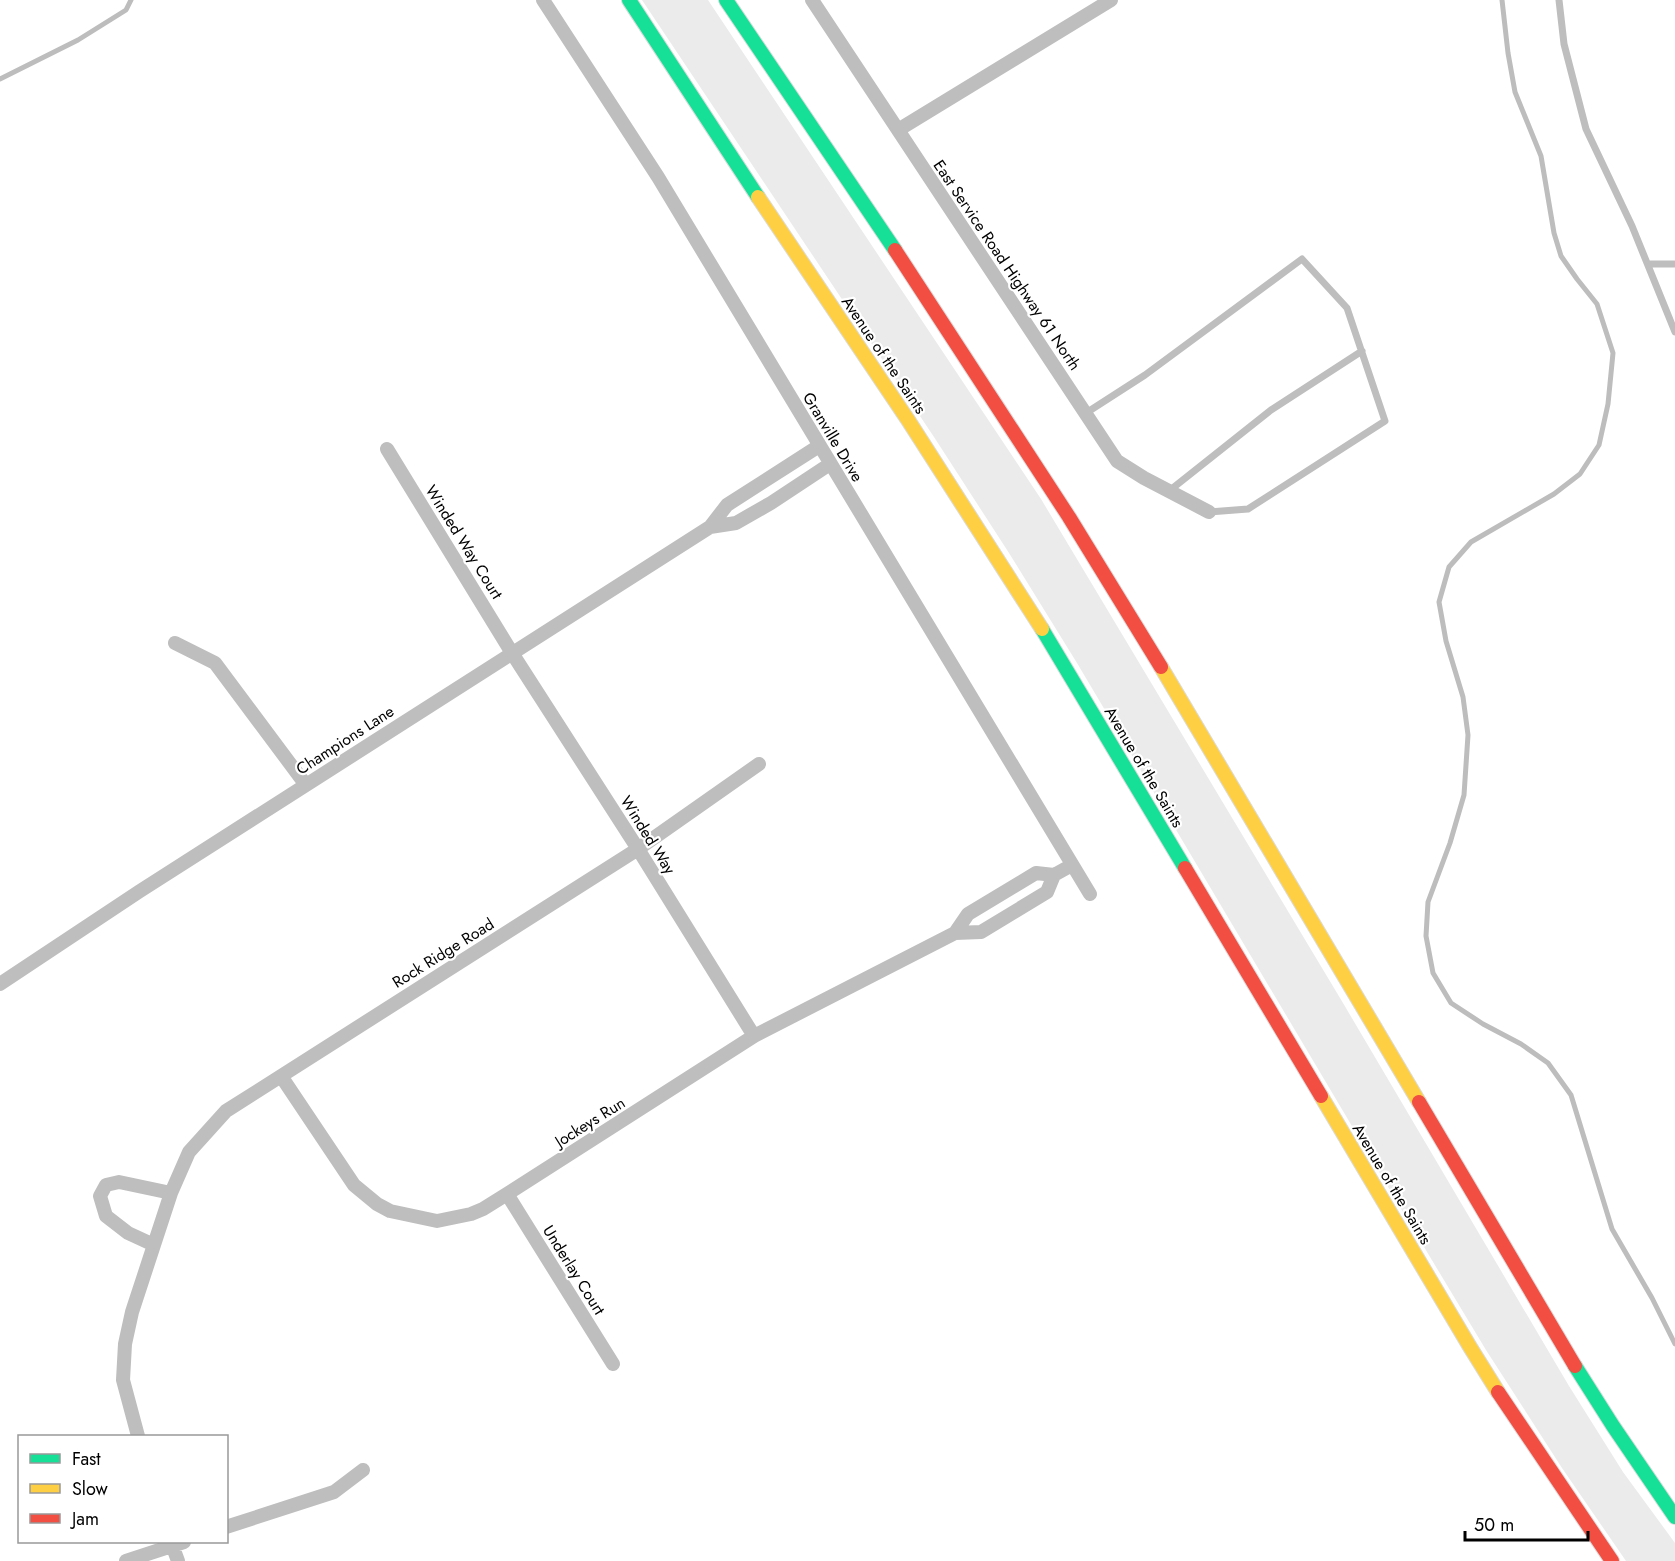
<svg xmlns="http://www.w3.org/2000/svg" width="1675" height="1561" viewBox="0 0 1675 1561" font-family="Jost,sans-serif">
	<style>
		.green { fill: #ebebeb }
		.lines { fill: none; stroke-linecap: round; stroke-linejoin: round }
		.stream { stroke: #bdbdbd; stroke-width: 5 }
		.fast-casing { stroke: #dbdbdb; stroke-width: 16 }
		.slow-casing { stroke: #dbdbdb; stroke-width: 16 }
		.jam-casing { stroke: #dbdbdb; stroke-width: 16 }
		.lane { stroke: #bebebe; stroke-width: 7 }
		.street { stroke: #bebebe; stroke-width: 14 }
		.fast { stroke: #16e098; stroke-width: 14 }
		.slow { stroke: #ffcf43; stroke-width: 14 }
		.jam { stroke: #f24e42; stroke-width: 14 }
		.labels { text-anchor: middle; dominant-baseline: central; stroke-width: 4.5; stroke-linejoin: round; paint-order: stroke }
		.street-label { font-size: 16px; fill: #000; stroke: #fff }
	</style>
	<rect width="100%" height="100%" fill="#fff"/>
	<path class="green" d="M642 0H708L1041 499 1343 1003 1569 1386 1623 1472 1675 1543V1561H1626L1562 1468 1486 1350 1400 1207 1077 663 1009 553 934 437Z"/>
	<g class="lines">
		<path class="stream" d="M1502 0 1508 53 1515 92 1541 156 1554 233 1561 256 1577 279 1597 304 1613 353 1608 404 1599 445 1580 474 1554 494 1471 542 1449 567 1439 602 1446 641 1463 697 1468 735 1464 795 1450 843 1428 902 1426 936 1433 973 1451 1003 1483 1024 1521 1044 1548 1063 1571 1095 1612 1229 1652 1298 1675 1344
			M0 79 78 40 126 10 131 0"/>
		<g class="fast-casing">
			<path id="fast" d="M629 0 758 197
				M726 0 895 250
				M1042 629 1185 868
				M1575 1366 1613 1426 1675 1517"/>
		</g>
		<g class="slow-casing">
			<path id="slow" d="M758 197 908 420 1042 629
				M1161 667 1419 1102
				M1321 1096 1470 1347 1498 1392"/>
		</g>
		<g class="jam-casing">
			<path id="jam" d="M895 250 1069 517 1161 667
				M1185 868 1321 1096
				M1419 1102 1575 1366
				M1498 1392 1612 1561"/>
		</g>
		<path class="lane" d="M1559 0 1564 44 1586 129 1632 226 1675 332
			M1648 264H1675
			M1086 413 1145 375 1302 259 1347 308 1385 421 1248 509 1209 512
			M1169 491 1271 410 1362 351"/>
		<path class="street" d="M543 0 658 177 1090 894
			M812 0 1117 461 1144 478 1209 512
			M898 130 1111 0
			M387 449 512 653 638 849 754 1036
			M710 527 736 523 771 503 830 464
			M175 643 215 663 306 785
			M955 933 968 914 1036 873 1054 875
			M0 984 140 891 710 527 727 505 819 446
			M281 1076 354 1185 377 1204 390 1211 437 1221 471 1214 483 1209 507 1194 754 1036 955 933 981 932 1047 892 1054 875 1072 865
			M507 1194 613 1364
			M154 1245 128 1233 106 1216 100 1196 106 1185 119 1182 171 1193
			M138 1436 123 1380 125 1344 132 1312 171 1193 189 1152 226 1111 638 849 759 764
			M226 1527 334 1492 363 1470
			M171 1542 178 1561
			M126 1561 184 1542"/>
		<use href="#fast" class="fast"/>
		<use href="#slow" class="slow"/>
		<use href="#jam" class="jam"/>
	</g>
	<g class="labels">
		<g class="street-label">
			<text transform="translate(1007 265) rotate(56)">East Service Road Highway 61 North</text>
			<text transform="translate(884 355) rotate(56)">Avenue of the Saints</text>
			<text transform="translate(833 437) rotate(59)">Granville Drive</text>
			<text transform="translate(464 542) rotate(58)">Winded Way Court</text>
			<text transform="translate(345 740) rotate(-33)">Champions Lane</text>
			<text transform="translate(1144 767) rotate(59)">Avenue of the Saints</text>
			<text transform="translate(648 835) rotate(58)">Winded Way</text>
			<text transform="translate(443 953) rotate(-32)">Rock Ridge Road</text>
			<text transform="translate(590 1122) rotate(-32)">Jockeys Run</text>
			<text transform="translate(1392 1184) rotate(59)">Avenue of the Saints</text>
			<text transform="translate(574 1270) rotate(58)">Underlay Court</text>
		</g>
	</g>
	<rect x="18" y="1435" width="210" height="108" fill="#ffffff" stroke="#999999" stroke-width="1.5"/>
	<rect x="30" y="1454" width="30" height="9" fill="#16e098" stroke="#999999" stroke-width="1.5"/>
	<text x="72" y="1465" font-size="18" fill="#000000">Fast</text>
	<rect x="30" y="1484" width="30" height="9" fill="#ffcf43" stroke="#999999" stroke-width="1.5"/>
	<text x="72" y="1495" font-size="18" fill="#000000">Slow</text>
	<rect x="30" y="1514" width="30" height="9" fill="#f24e42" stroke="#999999" stroke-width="1.5"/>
	<text x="72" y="1525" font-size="18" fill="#000000">Jam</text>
	<path d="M1465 1531v9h123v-9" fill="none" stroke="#000000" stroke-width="3"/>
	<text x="1474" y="1531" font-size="18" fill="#000000" stroke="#ffffff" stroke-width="4.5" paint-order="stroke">50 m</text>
</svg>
